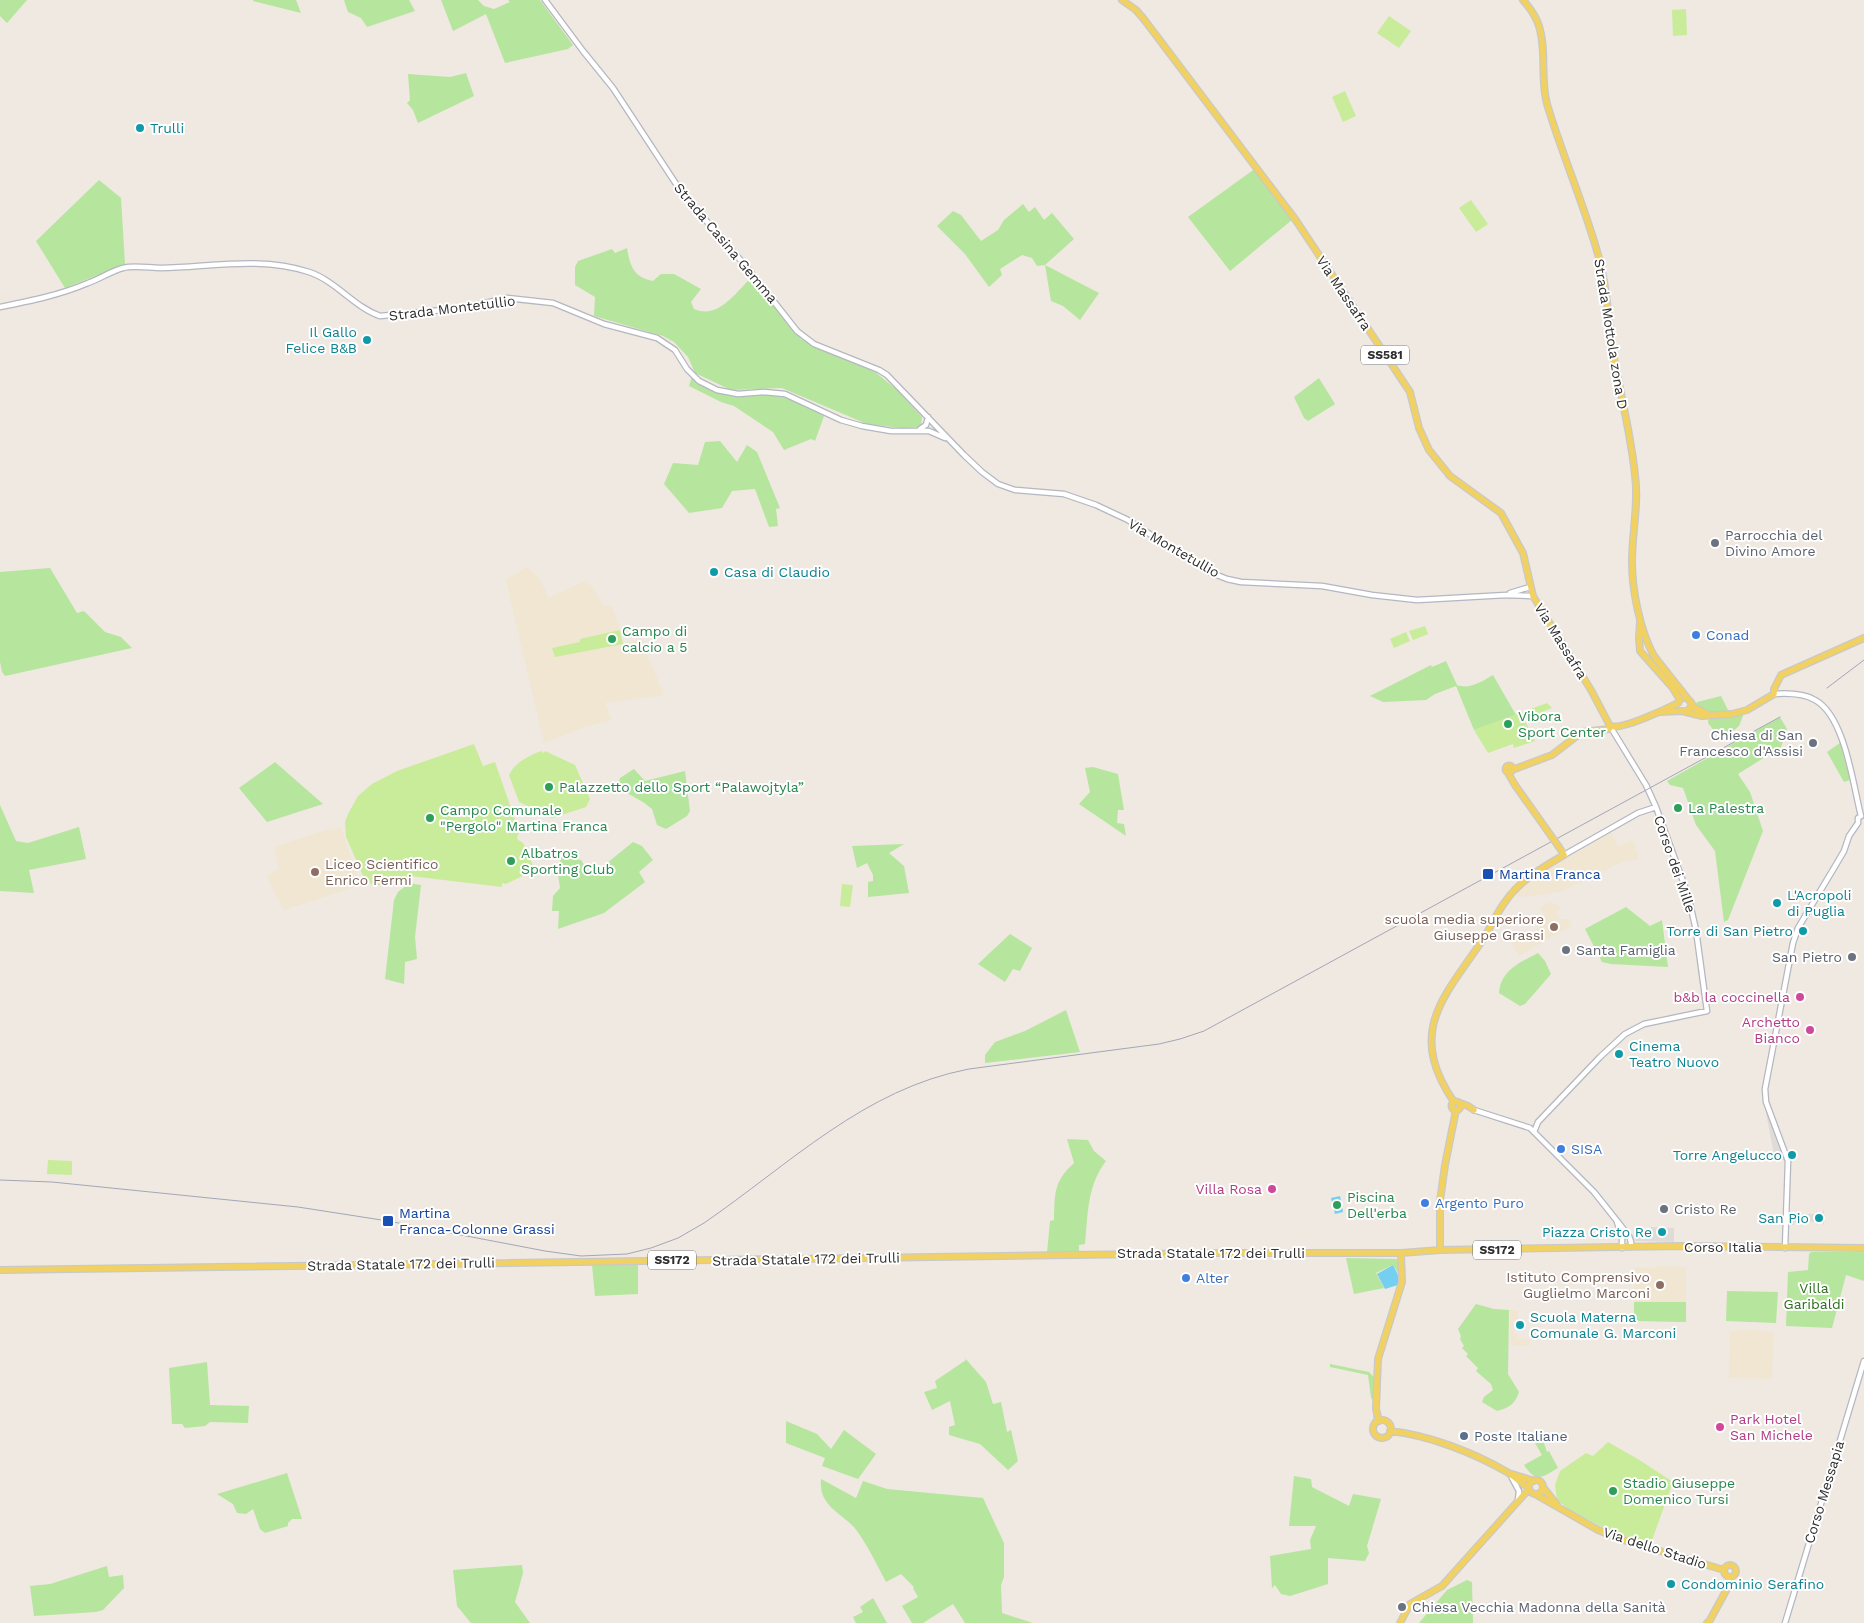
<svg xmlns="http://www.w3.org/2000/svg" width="1864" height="1623" viewBox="0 0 1864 1623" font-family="'Work Sans',sans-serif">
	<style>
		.education { fill: #f0e6d1 }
		.green { fill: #b6e59e }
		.pitch { fill: #c9ec9a }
		.plaza { fill: #dfdcd8 }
		.water { fill: #75cff0 }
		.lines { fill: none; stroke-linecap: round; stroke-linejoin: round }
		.minor-casing { stroke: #b4b7c1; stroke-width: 7 }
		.major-casing { stroke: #c9c9c9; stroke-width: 8 }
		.minor { stroke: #fff; stroke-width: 4.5 }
		.major { stroke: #f2d163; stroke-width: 5.5 }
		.rail { stroke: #a3a6b8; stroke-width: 1 }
		.major-bridge-casing { stroke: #c9c9c9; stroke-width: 8; stroke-linecap: butt }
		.major-bridge { stroke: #f2d163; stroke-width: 5.5 }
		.culture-dot { fill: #0f9aa8; stroke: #fff; stroke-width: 2 }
		.worship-dot { fill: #6b7280; stroke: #fff; stroke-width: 2 }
		.shop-dot { fill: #3f7fe0; stroke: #fff; stroke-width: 2 }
		.leisure-dot { fill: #2e9e5b; stroke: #fff; stroke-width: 2 }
		.education-dot { fill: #8d6e63; stroke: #fff; stroke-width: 2 }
		.transit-dot { fill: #1a4fb4; stroke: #fff; stroke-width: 2 }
		.hotel-dot { fill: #d1479c; stroke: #fff; stroke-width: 2 }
		.service-dot { fill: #5c6f8a; stroke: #fff; stroke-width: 2 }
		.labels { text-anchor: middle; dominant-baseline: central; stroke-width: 4; stroke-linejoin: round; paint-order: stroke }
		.shield { fill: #fff; stroke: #6d6d6d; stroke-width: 1 }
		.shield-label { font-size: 12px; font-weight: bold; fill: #2e2e2e }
		.culture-label { font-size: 14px; fill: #0d838f; stroke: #fff; text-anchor: start }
		.street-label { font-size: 14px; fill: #2e2e2e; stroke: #fff }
		.worship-label { font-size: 14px; fill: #5b616d; stroke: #fff; text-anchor: start }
		.leisure-label { font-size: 14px; fill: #27864d; stroke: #fff; text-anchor: start }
		.shop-label { font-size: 14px; fill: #366cbe; stroke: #fff; text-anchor: start }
		.education-label { font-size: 14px; fill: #785e54; stroke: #fff; text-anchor: end }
		.transit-label { font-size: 14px; fill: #164399; stroke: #fff; text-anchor: start }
		.hotel-label { font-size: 14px; fill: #b23c85; stroke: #fff; text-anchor: end }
		.park-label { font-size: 14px; fill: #2c6e1b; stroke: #fff }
		.service-label { font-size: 14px; fill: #4e5e75; stroke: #fff; text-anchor: start }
	</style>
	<rect width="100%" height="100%" fill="#efe9e1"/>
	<path class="education" d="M527 567 539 578 549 598 587 580 590 586 592 585 602 605H612L623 643 643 639 648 657 664 695 605 703 611 720 585 727 544 743 506 580Z
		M332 828 333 830 339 828 342 830 360 885 284 910 274 892 267 876 279 867 274 847Z
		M1611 833 1618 846 1633 840 1639 859 1622 862 1560 892 1519 897 1517 893 1524 885 1535 879 1534 877Z
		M1551 902 1552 905 1557 903 1560 909 1556 911 1560 919H1568L1571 926 1519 956 1512 943 1519 938 1523 944 1539 935 1536 929 1546 923 1544 914 1540 908Z
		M1657 1266 1686 1267V1322L1634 1321 1635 1267 1656 1268Z
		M1510 1310H1518V1319L1513 1320 1514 1334 1517 1335 1518 1338 1529 1340 1530 1346H1511Z
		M1750 1330 1773 1332 1772 1379 1729 1378 1730 1331Z"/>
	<path class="green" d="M0 0H27L7 23 0 16Z
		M253 0H296L301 13 253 1Z
		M344 0H409L415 11 367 27 361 18 348 12Z
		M441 0H478L484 6 494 9 510 2 508 0H540L573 45 568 49 505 63 486 14 453 31Z
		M466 73 474 96 418 123 413 110 407 103 410 100 408 74 450 77Z
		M1256 168 1293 219 1230 271 1188 217Z
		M99 180 121 198 125 264 65 288 36 241Z
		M1023 204 1029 212 1035 207 1044 220 1052 213 1074 239 1045 265 1099 293 1080 320 1063 306 1051 301 1045 265 1037 266 1032 258 1022 255 1000 269 1002 275 989 287 965 254 937 226 953 211 961 215 981 241 998 230 1004 220Z
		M627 248C630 267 634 277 653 281L661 274H674L701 289 691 302 694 309C718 320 736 292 752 277L801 339 822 350 875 372 896 389 922 417 921 427 902 428 867 424 782 388 731 390 695 373 688 357 674 342 663 336 594 316 595 297 575 285V267L578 261 612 249 615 253Z
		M692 376 724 392 771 393 792 400 824 416 815 441 811 439 784 450 773 432 734 406 721 402 689 386Z
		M1319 378 1335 404 1308 421 1304 418 1294 397Z
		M720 441 737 462 747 445 757 452 780 508 776 509 778 526 769 527 755 489 732 491 722 508 689 513 664 484 673 463 698 465 705 442Z
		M50 568 77 613 84 611 105 632 121 637 132 648 5 676 2 672 0 662V572Z
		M1446 661 1457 685C1469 690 1483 681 1493 675L1516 715 1474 730 1456 686 1435 694 1426 700 1383 702 1370 696 1431 665 1432 667Z
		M1721 696 1729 712C1719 712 1702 714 1695 705L1697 702Z
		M1744 713 1739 726 1722 741 1708 723 1709 716Z
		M1780 717 1787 729 1781 747 1738 774 1750 792 1763 831 1728 920 1724 922 1715 851 1696 825 1683 788 1670 785 1667 781Z
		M1840 743 1850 780 1844 782 1827 752Z
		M275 762 323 804 267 822 239 788Z
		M1093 767 1118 774 1124 810H1118L1117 823 1124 824 1126 836 1079 804 1090 792 1085 768Z
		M634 769 645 781 685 771 690 811 687 816 666 829 657 825 652 809 643 802 627 793 618 785 620 778Z
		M0 805 16 841 28 843 79 827 86 859 29 870 34 893 0 891Z
		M633 842 642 846 653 860 639 872 645 882 604 913 558 929 559 911H552L553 896 560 888 558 874 561 857 581 860 591 876Z
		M904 844 889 853 904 866 909 893 868 897V882L873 881V875L867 863 857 868 852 846Z
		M409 883 421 885 415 937 417 959 405 962 404 984 385 979 394 900 398 892Z
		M1626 907 1650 926 1662 920 1668 967 1611 964 1602 962 1585 929Z
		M1010 934 1032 948 1020 971 1013 969 1005 982 978 964Z
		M1538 953 1545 961 1551 974 1525 1004 1520 1006 1499 993C1501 970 1519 963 1538 953Z
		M1066 1010 1080 1052 985 1063V1055L995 1042 1025 1031Z
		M1067 1139 1088 1140 1094 1151 1106 1161C1087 1186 1088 1214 1085 1244L1079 1245V1252L1047 1253 1050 1221 1054 1220C1055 1194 1053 1182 1074 1163Z
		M1811 1252H1864V1281L1846 1275 1832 1328 1786 1326 1788 1272 1808 1270 1809 1254Z
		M1346 1258 1396 1259 1399 1260V1275L1393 1265 1376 1273 1384 1288 1354 1294Z
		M592 1265H638V1294L595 1296Z
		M1727 1291 1778 1292 1776 1323 1726 1321Z
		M1634 1302H1686V1322L1634 1321Z
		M1476 1304 1494 1309 1509 1310 1508 1374 1519 1392C1515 1404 1509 1408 1497 1411L1482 1402 1484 1397 1493 1390 1491 1384 1476 1371 1478 1368 1466 1356 1468 1354 1462 1348 1464 1346 1460 1339 1461 1336 1458 1329Z
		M964 1357 986 1382 993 1404 1001 1402 1007 1432 1011 1430 1018 1461 1008 1470 980 1444 949 1435V1427L955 1425 950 1401 932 1410 924 1392 937 1388 935 1381 963 1362 966 1360Z
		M207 1362 210 1405 249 1406 248 1423 210 1422 205 1426 185 1428 182 1424H172L169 1368Z
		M1330 1364 1369 1372 1376 1379 1374 1419 1373 1421 1364 1420 1372 1421 1373 1419 1374 1401 1371 1398 1368 1375 1330 1367Z
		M786 1421 817 1434 831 1449 844 1430 876 1454 858 1479 822 1466 825 1458 786 1443Z
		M1543 1440 1547 1452 1549 1451 1558 1468C1541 1478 1536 1483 1524 1465L1542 1455 1535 1443Z
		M287 1473 302 1519H292L288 1523V1526L265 1533 260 1529 253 1509 246 1514 237 1513 233 1504 217 1494Z
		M1294 1476 1311 1479 1312 1487 1349 1506 1353 1494 1381 1499 1367 1546 1369 1553 1365 1561 1328 1558V1584L1290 1596 1281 1594 1275 1585 1272 1588 1270 1556 1311 1549 1310 1540 1316 1526H1289Z
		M821 1479 856 1498 863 1481 887 1489 983 1498 1004 1543V1577L1001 1585 1002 1613 1033 1623H965L953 1604 923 1623H912L902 1606 918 1597 913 1588 914 1587 901 1574 886 1582C877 1565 868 1546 857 1531 845 1514 818 1508 821 1479Z
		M522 1565 523 1573 515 1602 530 1623H471L457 1606 453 1570Z
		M107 1566 109 1577 123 1575 124 1588 103 1610 96 1612 34 1616 30 1586 50 1584Z
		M1467 1580 1472 1582 1473 1623H1419L1447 1590Z
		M873 1598 887 1623H856L853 1617 863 1612 860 1607Z"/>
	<path class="pitch" d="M1686 9 1687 35 1673 36 1672 10Z
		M1389 16 1411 31 1399 48 1377 33Z
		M1345 91 1356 116 1343 122 1332 97Z
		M1471 200 1488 224 1476 232 1459 208Z
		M1425 626 1428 634 1413 640 1409 631Z
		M620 630 623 644 555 657 552 648 580 642V639Z
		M1406 632 1410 641 1394 648 1390 639Z
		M1547 703 1552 708 1524 719 1535 741 1514 748 1513 744 1488 753 1474 730Z
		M474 744 483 766 495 762 519 831 517 839 523 843 535 870 506 884 502 883V887L410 876 389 885H373L365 880 346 837 345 822 348 814 358 796 372 784 397 771Z
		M541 751 544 753 545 751 575 765 590 799 586 807 552 818 519 802 509 775C515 762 529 756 541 751Z
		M842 884 853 885 850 907 840 906Z
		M48 1160 72 1161V1175L47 1174Z
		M1608 1442 1641 1461 1673 1482 1651 1543 1613 1533 1570 1510 1557 1500 1555 1485 1560 1471 1586 1453 1593 1456Z"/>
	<path class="plaza" d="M1766 1113 1769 1114 1786 1160H1775Z
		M1816 1210 1818 1214 1822 1215 1823 1210H1824V1226L1823 1223H1818L1817 1226 1816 1222H1794V1225H1790V1212H1794V1214H1816Z
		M1651 1227 1674 1228V1242L1635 1241 1632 1236H1650Z"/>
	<path class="water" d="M1340 1196 1343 1212 1335 1214 1331 1198Z
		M1393 1265 1399 1277 1398 1285 1385 1289 1377 1274Z"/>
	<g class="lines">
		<g class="minor-casing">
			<path id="minor" d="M545 0 583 51 613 88 682 193 750 271 797 331 814 344 879 370 887 375 964 455 982 472 998 484 1015 490 1064 494 1096 505 1128 520 1207 571 1227 579 1241 582 1322 586 1372 595 1417 600 1506 595 1533 596
				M0 307C30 301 60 295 88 283 100 279 111 271 123 268 134 265 149 268 161 268 211 267 260 256 309 272 336 281 354 307 380 316L463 308 507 298 553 303 604 324 657 338 675 350 687 369 699 381 717 390 738 394 764 392 785 394 841 420 862 426 891 431H929L945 438
				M920 429 926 425 928 417
				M1510 593 1530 587
				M1774 694C1788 693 1803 693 1815 700 1845 716 1853 785 1861 816
				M1564 855 1638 813 1656 807
				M1474 1110 1530 1128 1594 1192 1629 1236 1631 1242V1247
				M1534 1132 1538 1122 1600 1057 1625 1034 1644 1024 1707 1011 1696 930 1688 895 1656 807 1646 785 1613 731
				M1617 1222 1622 1237V1248
				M1785 1248 1788 1161 1766 1102 1765 1089 1793 943 1798 928 1834 868 1844 851 1849 836 1858 823V818L1861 816
				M1512 1478 1519 1491 1518 1500
				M1785 1623 1864 1361"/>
		</g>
		<g class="major-casing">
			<path id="major" d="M1122 0 1136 10 1143 18 1295 219 1410 392 1419 428 1429 450 1450 476 1501 513 1523 553 1533 596 1591 690 1610 726
				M1523 0C1530 8 1536 16 1539 26 1547 51 1540 79 1547 104 1562 154 1583 202 1597 251 1607 284 1608 318 1613 352 1620 393 1631 434 1635 475 1639 504 1632 532 1632 562 1632 590 1640 631 1654 656L1688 699
				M1640 622 1639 638 1640 651 1672 687 1680 700
				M1686 698 1689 700 1692 704 1690 708 1687 711
				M1691 706 1708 714
				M1660 712 1682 711 1702 716 1732 714 1747 710 1774 694V689L1781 675 1864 638
				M1505.5 769a3.5 3.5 0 1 1 7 0a3.5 3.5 0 1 1-7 0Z
				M1512 770 1552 755 1582 732 1609 729 1611 726C1622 730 1666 709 1678 703
				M1508 773 1515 785
				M1451.5 1106a4.5 4.5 0 1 1 9 0a4.5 4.5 0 1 1-9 0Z
				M1454 1102C1407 1033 1442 999 1482 941 1490 929 1496 914 1505 902 1520 880 1542 868 1564 855L1559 847
				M1460 1103 1468 1106 1474 1110
				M1440 1250V1201L1445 1165 1456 1110
				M0 1270 1220 1253H1401L1440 1250 1680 1246 1864 1248
				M1373 1429a9 9 0 1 1 18 0a9 9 0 1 1-18 0Z
				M1379 1421 1376 1409 1378 1359 1402 1282 1401 1253
				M1390 1431C1429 1435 1474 1453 1507 1472 1515 1477 1521 1483 1529 1488
				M1512 1474 1534 1481
				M1529 1487a7 7 0 1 1 14 0a7 7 0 1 1-14 0Z
				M1543 1487 1557 1505
				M1535 1494 1598 1530 1620 1539 1724 1570
				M1724 1571a6 6 0 1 1 12 0a6 6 0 1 1-12 0Z
				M1400 1623 1410 1604 1442 1586 1529 1489
				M1707 1623 1710 1620 1728 1587 1731 1577"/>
		</g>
		<use href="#minor" class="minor"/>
		<use href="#major" class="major"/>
		<path class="rail" d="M1827 688 1864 660
			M0 1180 52 1182 298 1207 388 1221 545 1251 581 1256 627 1254 651 1248 678 1238 704 1223C790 1164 864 1089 969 1069L1159 1044 1180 1039 1204 1031 1780 717"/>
		<g class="major-bridge-casing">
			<path id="major-bridge" d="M1515 785 1559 847"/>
		</g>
		<use href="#major-bridge" class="major-bridge"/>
	</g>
	<g class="culture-dot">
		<circle cx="140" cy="128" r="5"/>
		<circle cx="367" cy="340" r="5"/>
		<circle cx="714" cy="572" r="5"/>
		<circle cx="1777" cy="903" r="5"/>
		<circle cx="1803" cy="931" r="5"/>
		<circle cx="1619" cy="1054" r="5"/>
		<circle cx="1792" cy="1155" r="5"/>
		<circle cx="1819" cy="1218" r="5"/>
		<circle cx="1662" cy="1232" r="5"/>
		<circle cx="1520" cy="1325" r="5"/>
		<circle cx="1671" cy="1584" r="5"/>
	</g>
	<g class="worship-dot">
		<circle cx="1715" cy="543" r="5"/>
		<circle cx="1813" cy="743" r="5"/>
		<circle cx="1566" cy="950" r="5"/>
		<circle cx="1852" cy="957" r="5"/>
		<circle cx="1664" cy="1209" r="5"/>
		<circle cx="1402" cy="1607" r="5"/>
	</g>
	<g class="shop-dot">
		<circle cx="1696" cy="635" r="5"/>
		<circle cx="1561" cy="1149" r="5"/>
		<circle cx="1425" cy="1203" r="5"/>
		<circle cx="1186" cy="1278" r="5"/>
	</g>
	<g class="leisure-dot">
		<circle cx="612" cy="639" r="5"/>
		<circle cx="1508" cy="724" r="5"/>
		<circle cx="549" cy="787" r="5"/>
		<circle cx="1678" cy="808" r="5"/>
		<circle cx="430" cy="818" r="5"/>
		<circle cx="511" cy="861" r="5"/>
		<circle cx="1337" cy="1205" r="5"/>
		<circle cx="1613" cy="1491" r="5"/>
	</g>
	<g class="education-dot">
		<circle cx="315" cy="872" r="5"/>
		<circle cx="1554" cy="927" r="5"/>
		<circle cx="1660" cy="1285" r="5"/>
	</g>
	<g class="transit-dot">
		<rect x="1482" y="868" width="12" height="12" rx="2.5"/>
		<rect x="382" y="1215" width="12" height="12" rx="2.5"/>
	</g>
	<g class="hotel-dot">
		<circle cx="1800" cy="997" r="5"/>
		<circle cx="1810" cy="1030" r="5"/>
		<circle cx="1272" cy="1189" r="5"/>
		<circle cx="1720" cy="1427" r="5"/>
	</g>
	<circle class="service-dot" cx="1464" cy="1436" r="5"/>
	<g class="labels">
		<g class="shield">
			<rect x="1361" y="345.5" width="48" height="19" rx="4"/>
			<rect x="1473" y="1240.5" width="48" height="19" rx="4"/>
			<rect x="648" y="1250.5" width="48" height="19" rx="4"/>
		</g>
		<g class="shield-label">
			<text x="1385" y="355">SS581</text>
			<text x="1497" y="1250">SS172</text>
			<text x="672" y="1260">SS172</text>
		</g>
		<g class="culture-label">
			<text x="150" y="128">Trulli</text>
			<text x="357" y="332" text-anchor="end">Il Gallo<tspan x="357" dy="16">Felice B&amp;B</tspan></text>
			<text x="724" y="572">Casa di Claudio</text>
			<text x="1787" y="895">L'Acropoli<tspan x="1787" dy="16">di Puglia</tspan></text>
			<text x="1793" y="931" text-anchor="end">Torre di San Pietro</text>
			<text x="1629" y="1046">Cinema<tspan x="1629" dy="16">Teatro Nuovo</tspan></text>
			<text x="1782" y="1155" text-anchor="end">Torre Angelucco</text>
			<text x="1809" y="1218" text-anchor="end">San Pio</text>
			<text x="1652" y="1232" text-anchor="end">Piazza Cristo Re</text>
			<text x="1530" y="1317">Scuola Materna<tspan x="1530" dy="16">Comunale G. Marconi</tspan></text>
			<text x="1681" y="1584">Condominio Serafino</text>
		</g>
		<g class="street-label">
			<text transform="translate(726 243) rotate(50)">Strada Casina Gemma</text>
			<text transform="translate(1344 293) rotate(56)">Via Massafra</text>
			<text transform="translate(452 308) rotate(-7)">Strada Montetullio</text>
			<text transform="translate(1611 334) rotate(81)">Strada Mottola zona D</text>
			<text transform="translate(1174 548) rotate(30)">Via Montetullio</text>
			<text transform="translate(1561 641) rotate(58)">Via Massafra</text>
			<text transform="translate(1675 864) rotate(71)">Corso dei Mille</text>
			<text x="1723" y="1247">Corso Italia</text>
			<text x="1211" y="1253">Strada Statale 172 dei Trulli</text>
			<text transform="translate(806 1259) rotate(-1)">Strada Statale 172 dei Trulli</text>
			<text transform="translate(401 1264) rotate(-1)">Strada Statale 172 dei Trulli</text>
			<text transform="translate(1824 1492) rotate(-73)">Corso Messapia</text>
			<text transform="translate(1655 1548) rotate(18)">Via dello Stadio</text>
		</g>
		<g class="worship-label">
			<text x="1725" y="535">Parrocchia del<tspan x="1725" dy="16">Divino Amore</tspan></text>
			<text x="1803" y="735" text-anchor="end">Chiesa di San<tspan x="1803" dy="16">Francesco d'Assisi</tspan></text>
			<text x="1576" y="950">Santa Famiglia</text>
			<text x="1842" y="957" text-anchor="end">San Pietro</text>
			<text x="1674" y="1209">Cristo Re</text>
			<text x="1412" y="1607">Chiesa Vecchia Madonna della Sanità</text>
		</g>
		<g class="leisure-label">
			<text x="622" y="631">Campo di<tspan x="622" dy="16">calcio a 5</tspan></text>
			<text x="1518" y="716">Vibora<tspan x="1518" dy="16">Sport Center</tspan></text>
			<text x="559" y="787">Palazzetto dello Sport “Palawojtyla”</text>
			<text x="1688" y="808">La Palestra</text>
			<text x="440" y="810">Campo Comunale<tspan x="440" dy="16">"Pergolo" Martina Franca</tspan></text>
			<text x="521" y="853">Albatros<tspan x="521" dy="16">Sporting Club</tspan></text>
			<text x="1347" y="1197">Piscina<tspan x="1347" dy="16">Dell'erba</tspan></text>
			<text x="1623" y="1483">Stadio Giuseppe<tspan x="1623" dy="16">Domenico Tursi</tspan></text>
		</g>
		<g class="shop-label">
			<text x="1706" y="635">Conad</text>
			<text x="1571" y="1149">SISA</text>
			<text x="1435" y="1203">Argento Puro</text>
			<text x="1196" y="1278">Alter</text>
		</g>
		<g class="education-label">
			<text x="325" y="864" text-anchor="start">Liceo Scientifico<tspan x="325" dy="16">Enrico Fermi</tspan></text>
			<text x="1544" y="919">scuola media superiore<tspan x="1544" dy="16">Giuseppe Grassi</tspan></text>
			<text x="1650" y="1277">Istituto Comprensivo<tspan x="1650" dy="16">Guglielmo Marconi</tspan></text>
		</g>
		<g class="transit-label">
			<text x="1499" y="874">Martina Franca</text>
			<text x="399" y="1213">Martina<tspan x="399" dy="16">Franca-Colonne Grassi</tspan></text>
		</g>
		<g class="hotel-label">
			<text x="1790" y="997">b&amp;b la coccinella</text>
			<text x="1800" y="1022">Archetto<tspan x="1800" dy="16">Bianco</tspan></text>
			<text x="1262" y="1189">Villa Rosa</text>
			<text x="1730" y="1419" text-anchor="start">Park Hotel<tspan x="1730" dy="16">San Michele</tspan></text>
		</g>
		<g class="park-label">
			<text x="1814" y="1288">Villa<tspan x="1814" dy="16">Garibaldi</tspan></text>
		</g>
		<g class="service-label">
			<text x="1474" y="1436">Poste Italiane</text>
		</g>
	</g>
</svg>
